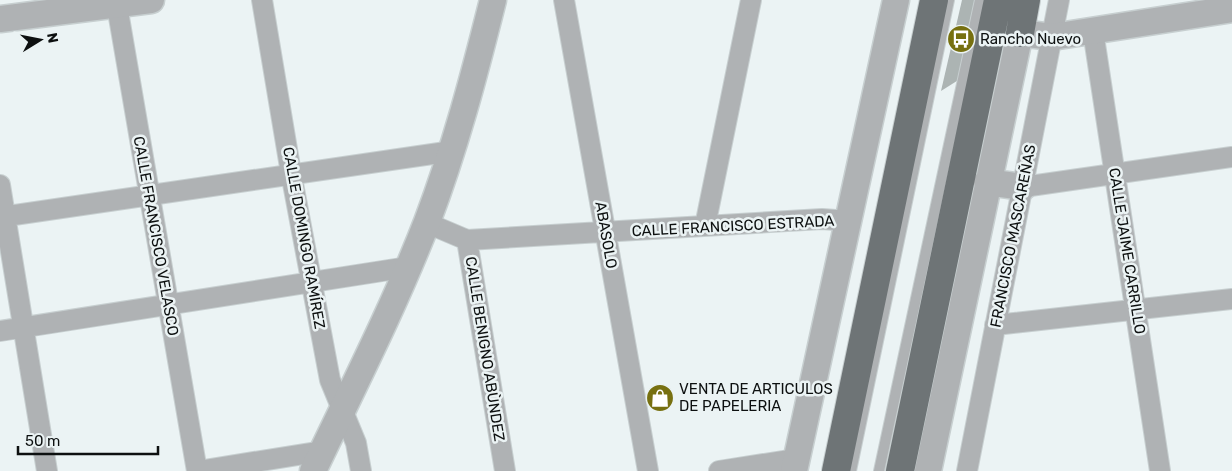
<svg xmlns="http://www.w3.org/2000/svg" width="1232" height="471" viewBox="0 0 1232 471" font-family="Rubik,sans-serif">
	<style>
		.building { fill: #acb4b3 }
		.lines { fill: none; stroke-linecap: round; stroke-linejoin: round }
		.service-casing { stroke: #c7cfd0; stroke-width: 12 }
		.minor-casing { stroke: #c7cfd0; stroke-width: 22 }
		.tertiary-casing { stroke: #c7cfd0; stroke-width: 29 }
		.trunk-casing { stroke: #c7cfd0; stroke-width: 30 }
		.service { stroke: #afb2b4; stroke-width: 10 }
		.minor { stroke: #afb2b4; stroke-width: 20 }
		.tertiary { stroke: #afb2b4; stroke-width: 26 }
		.trunk { stroke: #6e7476; stroke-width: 28 }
		.labels { text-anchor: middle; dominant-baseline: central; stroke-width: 5; stroke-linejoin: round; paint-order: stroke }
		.poi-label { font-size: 15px; fill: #0d1010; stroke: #ebf3f4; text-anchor: start }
		.street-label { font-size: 15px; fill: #0d1010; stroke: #ebf3f4 }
	</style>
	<rect width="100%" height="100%" fill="#ebf3f4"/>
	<path class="building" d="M962 0H977L960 79 941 91Z"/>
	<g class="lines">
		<g class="service-casing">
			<path id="service" d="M851 471 949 0
				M879 471 980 0"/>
		</g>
		<g class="minor-casing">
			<path id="minor" d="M116 0 197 471
				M262 0 291 173 330 380 356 443 361 471
				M564 0 648 471
				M1093 31 1160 471
				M0 185 47 471
				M1023 187 1232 157
				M0 217 453 151
				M427 223 467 240 822 219 849 221
				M705 226 751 0
				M467 240 505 471
				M995 325 1232 299
				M0 331 408 267
				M198 471 323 451
				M719 471 796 459
				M967 471 1059 0"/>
		</g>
		<g class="tertiary-casing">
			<path id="tertiary" d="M0 19 151 0
				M987 182 1023 187
				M313 471C352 389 394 307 427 222 455 148 474 76 493 0
				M794 471 896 0
				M928 471 1020 33 1052 37 1232 9"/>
		</g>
		<g class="trunk-casing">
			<path id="trunk" d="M1020 33 1026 0
				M836 471 934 0
				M900 471 998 0"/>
		</g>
		<use href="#service" class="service"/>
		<use href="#minor" class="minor"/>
		<use href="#tertiary" class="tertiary"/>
		<use href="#trunk" class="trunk"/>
	</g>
	<defs>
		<g id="bus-disc" transform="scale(1.4375)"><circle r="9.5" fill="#777010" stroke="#ebf3f4"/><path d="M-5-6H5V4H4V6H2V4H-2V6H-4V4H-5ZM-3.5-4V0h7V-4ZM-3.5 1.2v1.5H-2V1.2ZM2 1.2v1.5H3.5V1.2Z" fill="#fff"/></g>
		<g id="shop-disc" transform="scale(1.4375)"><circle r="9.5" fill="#777010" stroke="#ebf3f4"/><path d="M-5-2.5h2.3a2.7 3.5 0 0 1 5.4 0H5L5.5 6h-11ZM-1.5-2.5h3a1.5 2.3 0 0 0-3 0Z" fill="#fff"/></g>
	</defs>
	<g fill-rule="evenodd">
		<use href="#bus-disc" x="961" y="39"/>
		<use href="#shop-disc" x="660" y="398"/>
	</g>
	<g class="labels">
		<g class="poi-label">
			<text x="980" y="39">Rancho Nuevo</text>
			<text x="679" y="389">VENTA DE ARTICULOS<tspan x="679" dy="17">DE PAPELERIA</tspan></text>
		</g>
		<g class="street-label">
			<text transform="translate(733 226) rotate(-3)">CALLE FRANCISCO ESTRADA</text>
			<text transform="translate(606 235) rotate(80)">ABASOLO</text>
			<text transform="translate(156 236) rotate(80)">CALLE FRANCISCO VELASCO</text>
			<text transform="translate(1013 236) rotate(-79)">FRANCISCO MASCAREÑAS</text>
			<text transform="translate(304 238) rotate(80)">CALLE DOMINGO RAMÍREZ</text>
			<text transform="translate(1127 251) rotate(81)">CALLE JAIME CARRILLO</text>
			<text transform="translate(485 349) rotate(81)">CALLE BENIGNO ABÙNDEZ</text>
		</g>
	</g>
	<g transform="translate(40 40) rotate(80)" stroke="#ebf3f4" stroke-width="4" paint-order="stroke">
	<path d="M0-4L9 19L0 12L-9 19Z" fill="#0d1010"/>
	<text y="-8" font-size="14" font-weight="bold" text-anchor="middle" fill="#0d1010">N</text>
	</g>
	<path d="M18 446v8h140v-8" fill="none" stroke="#0d1010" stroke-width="2.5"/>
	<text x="25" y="446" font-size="15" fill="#0d1010" stroke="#ebf3f4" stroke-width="4" paint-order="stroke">50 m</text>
</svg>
